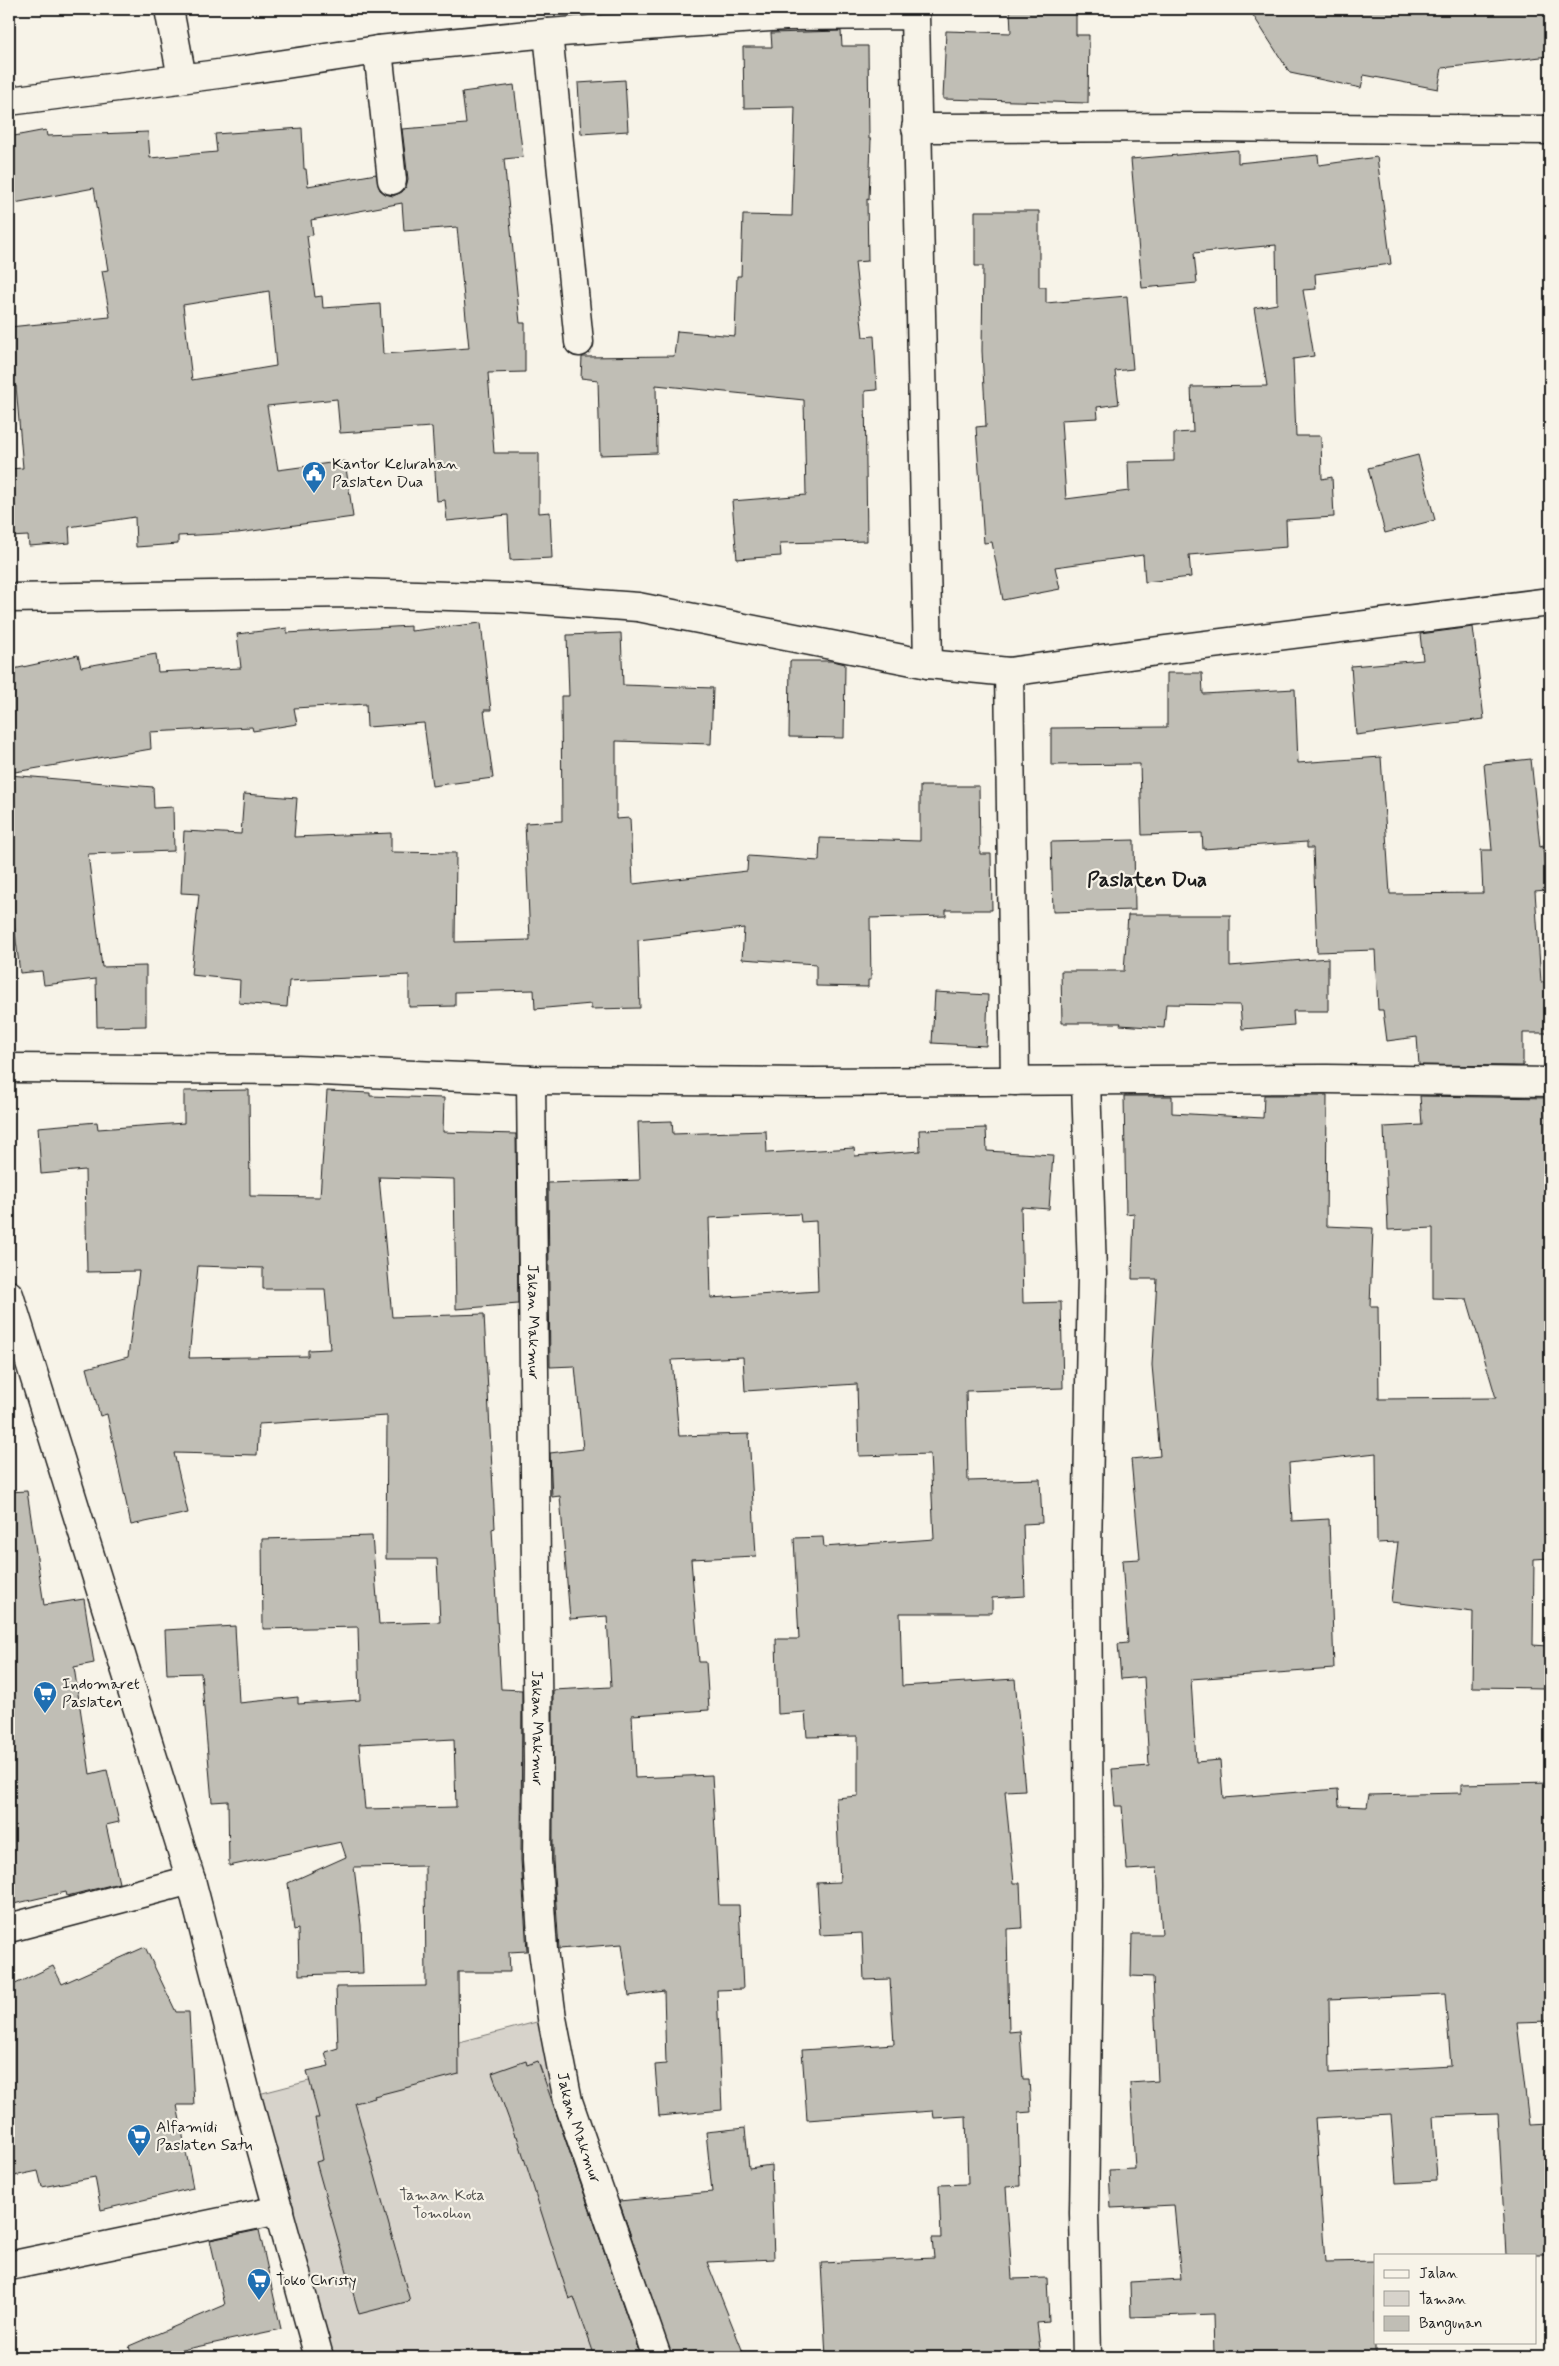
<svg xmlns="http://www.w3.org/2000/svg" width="1559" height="2366" viewBox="0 0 1559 2366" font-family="Mynerve,sans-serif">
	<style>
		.green { fill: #d7d3cb; stroke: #7a7874 }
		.building { fill: #c0beb5; stroke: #1c1c1c; fill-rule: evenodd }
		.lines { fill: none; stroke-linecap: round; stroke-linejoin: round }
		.street-casing { stroke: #1c1c1c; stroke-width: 31 }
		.street { stroke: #f7f3e8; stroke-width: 28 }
		.labels { text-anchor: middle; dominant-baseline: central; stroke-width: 4.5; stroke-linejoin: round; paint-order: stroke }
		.poi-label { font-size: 16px; fill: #1c1c1c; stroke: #f7f3e8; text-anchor: start }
		.street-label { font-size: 16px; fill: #1c1c1c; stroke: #f7f3e8 }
		.park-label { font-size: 16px; fill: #545351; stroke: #f7f3e8 }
		.district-label { font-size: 21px; font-weight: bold; fill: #1c1c1c; stroke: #f7f3e8 }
	</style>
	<rect width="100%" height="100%" fill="#f7f3e8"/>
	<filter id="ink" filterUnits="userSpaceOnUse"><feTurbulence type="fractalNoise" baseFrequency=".02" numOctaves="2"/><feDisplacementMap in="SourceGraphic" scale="10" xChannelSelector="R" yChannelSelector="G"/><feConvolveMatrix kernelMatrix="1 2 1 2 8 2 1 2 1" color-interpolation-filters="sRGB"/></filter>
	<g filter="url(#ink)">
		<path class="green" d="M552 2018 657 2357H319L247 2097Z"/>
		<path class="building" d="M1010 9H1076V35H1089L1088 103 943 99 946 31 1011 33Z
			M1249 9H1550V56L1442 68 1438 89 1364 75 1361 88 1290 73Z
			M841 31 842 46H868L869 139H871L869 200 867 199 868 261 855 262 863 337 874 336 877 390 865 391 867 541 780 543 781 556 737 559 732 501 806 495 804 400 656 385 657 453 600 455 598 380 581 378 582 357 674 356 677 331 735 336 737 276H741L743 215 792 216 795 107 744 108 743 47H772L771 33Z
			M625 80 628 131 581 134 578 83Z
			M514 85 523 157 504 159 520 323H525V372L488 373 494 453H539V513L550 512 552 558 510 560 508 515 447 521 445 500 437 501 432 427 340 433 337 399 267 406 278 470 345 461 353 517 238 533 178 536V544L136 547 135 517 69 527 70 543 29 546 28 536 9 537V469L23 468 16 386 9 387V327L110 317 102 271 108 270 94 188 9 204V137L46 130 47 136 148 132 150 158 217 152 215 134 302 128 304 169H306L308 186 376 174 380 190 385 194 393 196 402 192 406 187 408 179 402 129 466 124 462 92ZM402 203 404 231 457 227 469 348 383 354 380 304 323 308 322 296 315 297 307 236 313 235 311 220ZM269 291 276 366 192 380 183 305Z
			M1238 150V163L1318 155 1319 165 1377 157 1391 264 1315 274 1316 289 1303 290 1314 356 1293 359 1296 436H1321L1322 479 1332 477 1334 517 1286 520 1287 547 1189 555 1191 577 1145 582 1143 555 1055 567 1060 589 1003 600 992 542 984 543 976 427 986 426 982 351 983 266H975V211H1039V287H1046V303L1127 296 1133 369 1115 371 1119 404 1097 407 1098 418 1061 420 1066 499 1129 491 1128 462 1174 461V433L1193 432 1191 387 1267 386 1254 308 1277 304 1276 245 1194 253 1197 283 1142 288 1131 159Z
			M1418 455 1435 520 1385 533 1368 468Z
			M481 623 491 710H484L493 778 432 786 424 723 367 727 366 704 294 708 297 724 253 731 252 727 150 732 151 749 9 773V670L78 655 81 667 156 654 158 672 241 668 237 634 287 628V633L411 626V631Z
			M1473 627 1484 719 1356 735 1351 666 1423 660 1420 634Z
			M621 633 623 685 713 688 711 744 616 741V819L630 818 633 884 747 871 748 856 819 861 820 838 920 841V786H979L980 854H991L992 910H946V916L870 918 871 980H868V987L816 986V964L742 959 744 928 638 940 640 1008 591 1009V1004L535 1009 534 990 455 992V1006L409 1007V975L289 981 287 1007 239 1003 240 980 191 975 199 894 181 893 184 831 241 834 244 794 297 798 294 837 391 833V852L456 853 455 942 530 940 525 823 562 821 561 696H569L567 635Z
			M790 661H833L845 664 844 738 789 737Z
			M1167 673H1202L1203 694 1295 689 1298 763 1381 757 1390 894 1483 893 1481 850H1492L1484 764 1531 759 1540 847 1543 846 1546 890 1535 891 1541 982H1550V1033H1523V1066L1419 1065 1417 1037 1387 1041 1383 1010H1378L1375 950 1317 952 1313 848H1307V842L1203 849 1202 833 1142 835 1140 764 1051 765V728L1167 727Z
			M9 775 153 787 154 808 173 807 174 851 88 854 102 967 146 966V1026L97 1027 96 979 44 985 42 971 20 973 12 907 9 908Z
			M1134 840 1135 910 1053 912 1051 842Z
			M1128 915H1230V966L1328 958V1011H1293L1294 1025 1242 1029 1240 1005 1166 1004 1164 1028 1120 1025 1121 1023H1062L1061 971H1124Z
			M935 992 988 995 986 1046 932 1043Z
			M249 1090 250 1196 320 1197 327 1091 370 1093V1096L444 1098 443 1132 516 1134 518 1304 456 1309 454 1179 379 1177 392 1317 484 1314 495 1528 492 1529 501 1689 522 1690 521 1860 527 1951 509 1952 510 1972H458L459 2074 374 2096 375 2098 355 2103 410 2301 359 2314 316 2162 323 2160 315 2118H319L307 2071 329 2066 325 2052 338 2048 336 1987 426 1986 425 1866 354 1867 361 1925 363 1973 299 1975 298 1929 294 1930 288 1883 346 1857 341 1842 229 1866 228 1801 212 1802 201 1673 167 1674 165 1630 235 1626 239 1703 298 1697V1704L360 1700 358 1627 263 1629 262 1539 372 1536 379 1624 440 1622 437 1559H386L387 1416 259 1424 257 1455 174 1453 188 1513 131 1525 107 1414 100 1416 87 1368 128 1357 139 1271 87 1272 85 1170 41 1174 38 1127 97 1122 98 1129 184 1123V1091ZM198 1266 263 1268V1289H325L330 1349 308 1350V1356L189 1358ZM454 1739 456 1807 365 1809 359 1744Z
			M1264 1095H1327L1326 1226 1373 1228 1370 1306H1378L1379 1399 1496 1398 1467 1299 1433 1298V1228L1388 1230 1384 1127 1422 1125 1420 1096 1550 1098V1558L1534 1559 1533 1645 1547 1646 1546 1688 1472 1687 1473 1612 1391 1602 1398 1542 1377 1543 1376 1453 1289 1463 1292 1521 1329 1519 1334 1669 1191 1679 1196 1762 1220 1760 1223 1798 1338 1789 1339 1806 1367 1807 1369 1795 1461 1793V1784L1550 1782V2021L1517 2022 1529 2125 1550 2124V2255H1506L1498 2114 1433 2116 1437 2181 1396 2183 1391 2114 1315 2118 1325 2262 1375 2261V2357H1214L1213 2314 1131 2317 1130 2282 1181 2279 1174 2205 1111 2208 1109 2170 1135 2169 1130 2083 1158 2081 1153 1977 1131 1976 1132 1934H1162L1157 1868 1127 1870 1122 1806H1115L1112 1769 1149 1766 1144 1677 1121 1679 1118 1644 1128 1643 1122 1560 1140 1559 1131 1459 1160 1456 1152 1365 1157 1279H1132L1134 1213 1126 1214 1124 1096H1172V1113L1263 1118ZM1445 1994 1451 2066 1330 2073 1329 1999Z
			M672 1121 673 1134 766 1131 767 1153 854 1148 855 1156 920 1151 919 1130 986 1128 987 1151 1053 1155 1049 1209 1021 1207 1023 1303 1061 1302 1063 1388 966 1391 968 1481 1040 1479 1042 1523 1023 1524 1025 1596 992 1598V1613H900L902 1686 1015 1679 1025 1790 1005 1791 1014 1883H1020L1022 1928 1007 1929 1009 2032 1020 2031 1023 2080H1029L1031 2112 1018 2113 1020 2186 1006 2187 1012 2279 1047 2278 1049 2322 1037 2323 1041 2357H826L821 2263 934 2258 932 2238H941L939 2185 968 2184 966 2116 934 2118 933 2111 807 2120 802 2050 894 2044 890 1979 864 1980 862 1933 820 1935 817 1883 840 1882 836 1798 858 1796V1736L807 1737 805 1712 778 1714 776 1639H799L794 1538 823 1537 824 1547 934 1539 930 1454 859 1456 857 1384 745 1391 743 1357 672 1360 679 1436 749 1434 756 1556 691 1559 699 1662H706L709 1710 632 1715 635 1778 712 1775 719 1905H739L743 1989 717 1990 722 2110 659 2116 655 2065 666 2064 664 1991 629 1996 622 1944 559 1949 553 1860V1690L611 1687 607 1616 570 1619 560 1496 552 1497 550 1453 583 1449 575 1366 550 1367 548 1183 640 1180 638 1122ZM800 1214 801 1222 816 1221 818 1291 711 1298 709 1218Z
			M27 1491 44 1605 84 1599 94 1663 74 1667 90 1774 107 1770 119 1822 106 1825 119 1883 67 1896 66 1892 9 1905V1492Z
			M145 1947 176 2012H189L194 2105H177L193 2188 101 2210 95 2177 42 2187 38 2171 9 2177V1987L53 1966 62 1984Z
			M526 2061 527 2065 538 2061 641 2357H595L574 2297 569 2299 517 2136H515L492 2073Z
			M745 2128 749 2168 771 2165 774 2259 707 2262 745 2357H672L619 2201 712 2192 706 2132Z
			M259 2230 281 2329 149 2357H132L129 2346 225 2305 210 2240Z"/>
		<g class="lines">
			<g class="street-casing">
				<g id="street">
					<path d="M169 9 182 78"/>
					<path d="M548 33 579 342"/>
					<path d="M378 50 392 180"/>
					<path d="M9 101 226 73 378 50 548 33 785 16 915 15 928 664"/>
					<path d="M916 128 1206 127 1550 130"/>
					<path d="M9 598 353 593 513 598 638 607 928 664 1009 672 1165 650 1550 602"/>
					<path d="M1009 672 1015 1081"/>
					<path d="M9 1068 297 1070 531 1080 810 1082 1327 1079 1550 1082"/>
					<path id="s1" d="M531 1080 538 1763 537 1860 543 1950 552 2018 568 2101 657 2357"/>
					<path d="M1086 1081 1092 1273 1087 1553 1089 1885 1084 2213 1087 2357"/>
					<path d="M9 1295 191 1880 247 2097 319 2357"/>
					<path d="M9 1928 191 1880"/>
					<path d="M9 2266 279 2210"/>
				</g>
			</g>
			<use href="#street" class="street"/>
		</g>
	</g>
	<defs>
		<g id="civic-pin" transform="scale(1.25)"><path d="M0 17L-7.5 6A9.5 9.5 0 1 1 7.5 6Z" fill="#1f6fb2" stroke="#f7f3e8"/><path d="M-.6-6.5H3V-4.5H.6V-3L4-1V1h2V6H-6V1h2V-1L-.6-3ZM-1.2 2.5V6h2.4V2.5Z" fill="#fff"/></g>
		<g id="supermarket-pin" transform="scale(1.25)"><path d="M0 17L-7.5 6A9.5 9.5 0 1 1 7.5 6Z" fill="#1f6fb2" stroke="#f7f3e8"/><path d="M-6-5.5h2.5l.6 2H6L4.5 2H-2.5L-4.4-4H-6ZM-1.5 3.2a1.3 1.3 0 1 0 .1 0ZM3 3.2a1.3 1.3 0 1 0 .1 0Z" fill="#fff"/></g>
	</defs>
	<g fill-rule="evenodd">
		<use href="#civic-pin" x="314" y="473"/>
		<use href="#supermarket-pin" x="45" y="1693"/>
		<use href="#supermarket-pin" x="139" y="2136"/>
		<use href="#supermarket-pin" x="259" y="2280"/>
	</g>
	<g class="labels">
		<g class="poi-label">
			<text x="332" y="464">Kantor Kelurahan<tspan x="332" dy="18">Paslaten Dua</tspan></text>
			<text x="62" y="1684">Indomaret<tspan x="62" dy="18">Paslaten</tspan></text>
			<text x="156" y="2127">Alfamidi<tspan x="156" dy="18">Paslaten Satu</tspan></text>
			<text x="276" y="2280">Toko Christy</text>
		</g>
		<g class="street-label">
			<text stroke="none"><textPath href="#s1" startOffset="242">Jakan Makmur</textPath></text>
			<text stroke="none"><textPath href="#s1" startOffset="648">Jakan Makmur</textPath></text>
			<text stroke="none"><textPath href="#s1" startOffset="1052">Jakan Makmur</textPath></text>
		</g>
		<g class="park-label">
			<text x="442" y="2195">Taman Kota<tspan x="442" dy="18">Tomohon</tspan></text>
		</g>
		<g class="district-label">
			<text x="1147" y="880">Paslaten Dua</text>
		</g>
	</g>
	<rect width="1559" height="2366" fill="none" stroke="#f7f3e8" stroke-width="30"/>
	<rect x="15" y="15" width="1529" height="2336" fill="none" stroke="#1c1c1c" stroke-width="2" filter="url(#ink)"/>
	<rect x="1374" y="2254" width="162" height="90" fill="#f7f3e8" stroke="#9f9d96"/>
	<rect x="1384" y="2270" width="25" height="8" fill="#f7f3e8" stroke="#9f9d96"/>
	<text x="1419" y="2278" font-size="15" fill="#1c1c1c">Jalan</text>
	<rect x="1384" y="2291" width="25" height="15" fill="#d7d3cb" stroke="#9f9d96"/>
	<text x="1419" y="2304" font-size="15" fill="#1c1c1c">Taman</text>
	<rect x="1384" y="2316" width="25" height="15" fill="#c0beb5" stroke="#9f9d96"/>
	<text x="1419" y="2328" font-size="15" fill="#1c1c1c">Bangunan</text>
</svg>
